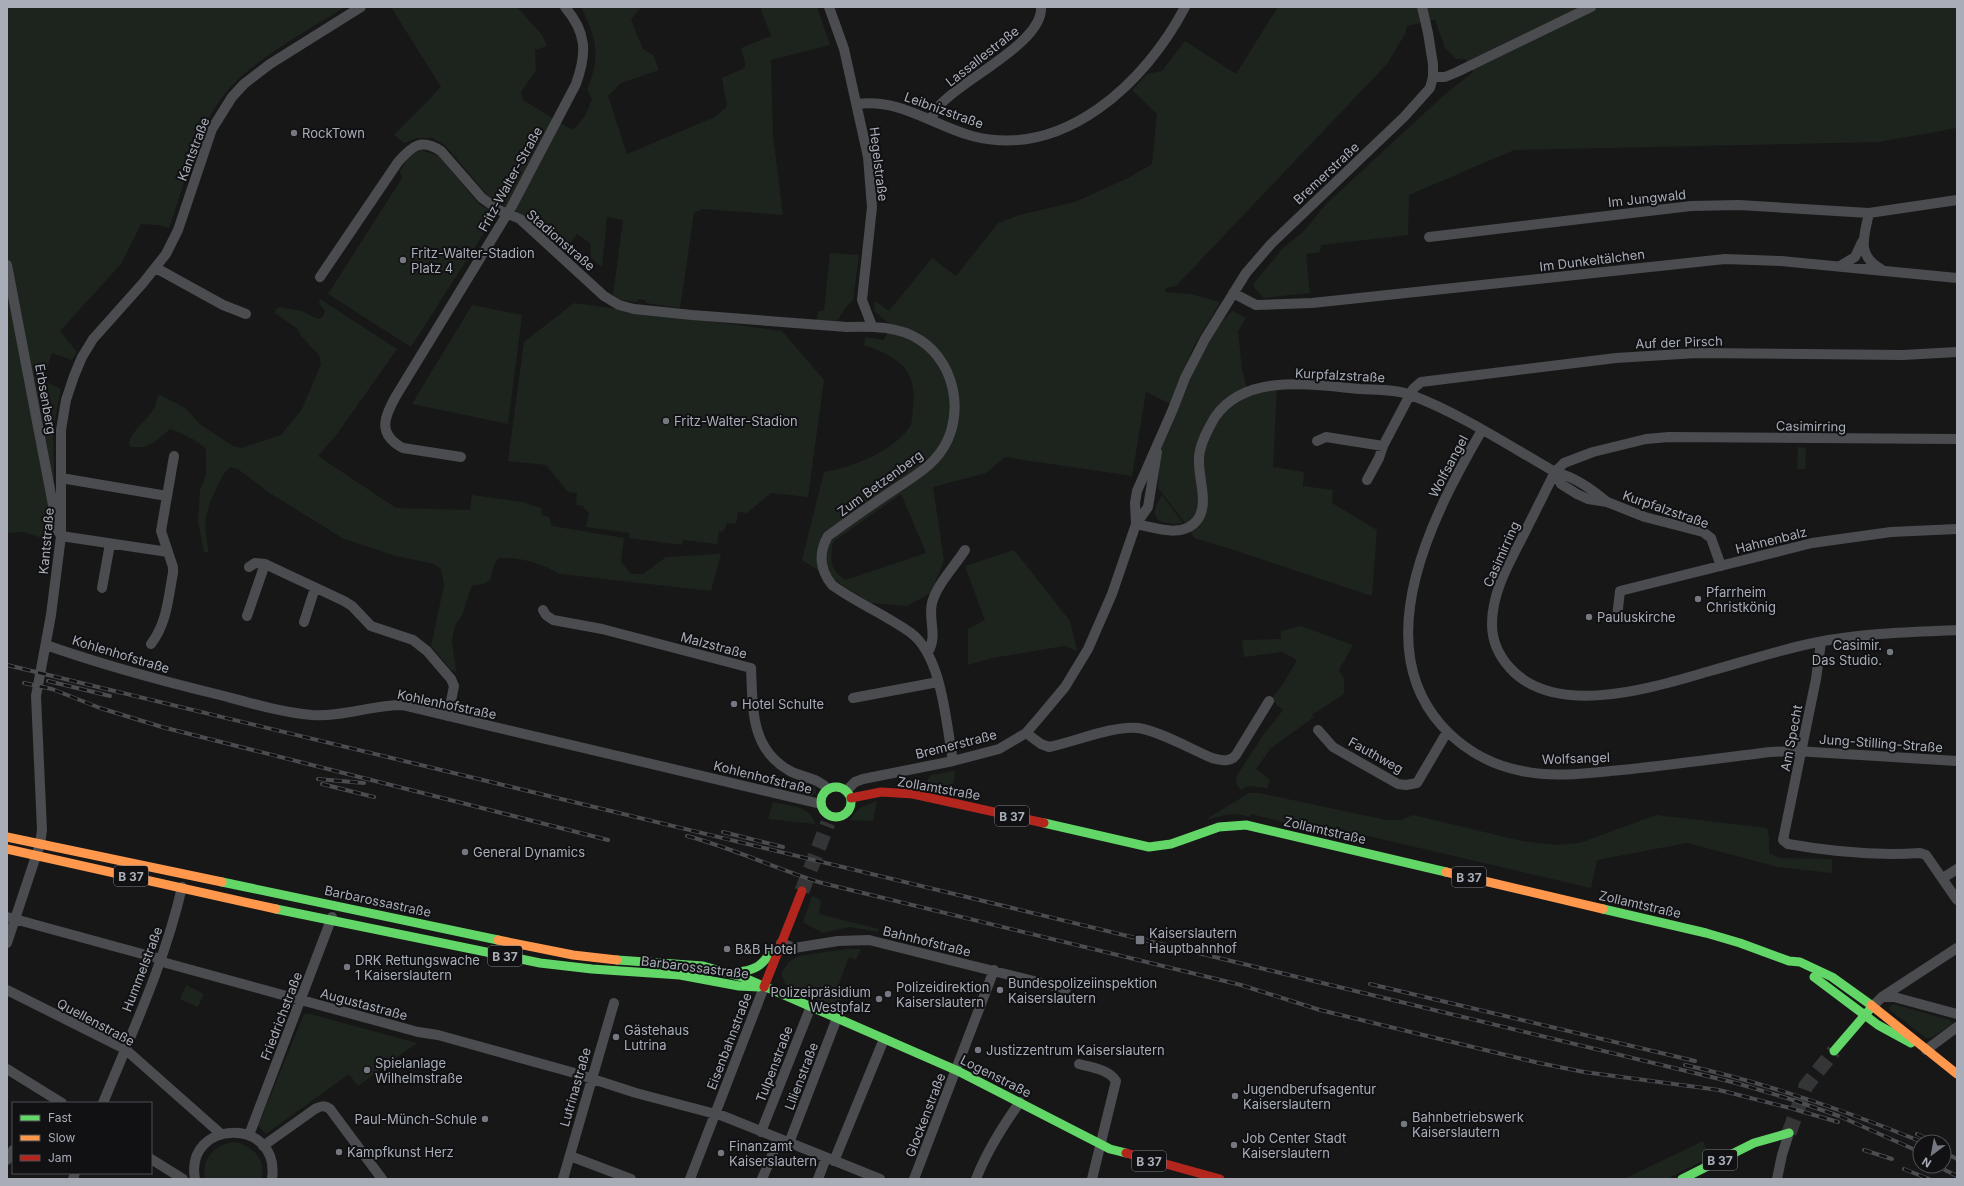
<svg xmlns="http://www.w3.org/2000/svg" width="1964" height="1186" viewBox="0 0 1964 1186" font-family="Inter,sans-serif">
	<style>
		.green { fill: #1d241e; fill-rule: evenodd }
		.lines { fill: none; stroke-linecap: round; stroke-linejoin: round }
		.primary-tunnel { stroke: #343537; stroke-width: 15; stroke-dasharray: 15 8; stroke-linecap: butt }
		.street { stroke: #4b4c50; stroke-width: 10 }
		.fast { stroke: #63d668; stroke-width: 9 }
		.slow { stroke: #ff974d; stroke-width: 9 }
		.jam { stroke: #b3261e; stroke-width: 9 }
		.rail-casing { stroke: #4b4c4f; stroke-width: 4 }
		.rail { stroke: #111113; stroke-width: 2.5; stroke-dasharray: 8; stroke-linecap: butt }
		.poi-dot { fill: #757880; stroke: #111113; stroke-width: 1.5 }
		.labels { text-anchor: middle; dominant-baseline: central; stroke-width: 4; stroke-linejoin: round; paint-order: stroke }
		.shield { fill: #111113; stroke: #7b7e86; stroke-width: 1 }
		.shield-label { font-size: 12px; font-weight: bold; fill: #a8adb8 }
		.street-label { font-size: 13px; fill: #a8adb8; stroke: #111113 }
		.poi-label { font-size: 13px; fill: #a8adb8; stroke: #111113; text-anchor: start }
	</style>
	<rect width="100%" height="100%" fill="#171717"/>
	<path class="green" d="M7 7H345C304 33 241 65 216 106 193 143 184 188 169 228L159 225 141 224 121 264 60 331 77 352 72 360 52 353 43 381 61 389 53 430 55 508 52 541 23 532 7 533Z
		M391 7H517L542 35 547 46 535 50 536 70 521 92 523 100 571 129 575 128 585 116 592 99 587 90C601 56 597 39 581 7H645L638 10 631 20 643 49 653 55 659 70 621 83 608 96 627 154 715 117 727 106 722 78 745 68V62L741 48 771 36 760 7H817L830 45 771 60 773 136 783 215 703 209 694 213 680 308 646 303V300L638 299 637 302 621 300 613 295 623 220 607 217 602 267 591 258 590 243 577 234 563 253 520 215 488 196 445 145 432 138H417L404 143 394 135 441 87Z
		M1278 7H1957V128L1879 142 1514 150 1409 195 1408 235 1321 245 1320 252 1306 254 1310 293 1264 298 1254 288V283L1283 248 1304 231 1325 205 1443 96 1473 72 1466 59H1456L1445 48 1435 20 1407 26 1405 34 1387 64 1176 286 1166 288 1165 292 1191 294 1220 302 1193 348 1170 404 1137 387 1146 392 1132 476 1005 457 986 473 933 487 944 560 931 593 907 606 871 603 802 560 824 472C851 468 893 451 909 428 913 423 912 413 913 407 918 368 896 356 864 345L865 337 883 340 892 326 874 311 875 301 889 311 932 258 956 276 998 223 1019 215 1075 202 1128 178 1152 164 1157 114 1132 90 1147 74 1162 71 1185 41 1236 74ZM901 494 926 553 845 580C829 569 830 559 833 542Z
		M421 150 439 156 479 204 496 214 411 347 328 294 402 178 400 171 410 155Z
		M830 253 859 255 853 300 846 307 837 321 817 320 818 311H824Z
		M320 299 397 349 337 434 318 456 396 508 470 510 472 495 522 502 541 508 542 515 549 517 552 526 624 538 621 562 631 574H643L666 557 721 554 711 591 560 574C540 563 522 557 499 558 485 573 501 584 473 585L471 588 462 615 455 626 452 641 456 672 451 670 431 646 444 585 441 569 434 564 396 556 344 539 268 492 238 469 231 467C223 473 221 479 217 487 204 515 203 523 209 553L204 552 198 521 200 490 206 475V449C200 442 179 431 170 429 156 440 152 449 131 447L129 444C133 425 156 417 157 397L160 395 185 408 201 425 233 446 241 448 281 435 302 409 321 364 319 355 301 336 298 329 275 313 276 309 280 307 302 311 318 319 323 317 325 311 319 303Z
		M574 303 782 331 824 380 808 497 771 493 747 513 738 512 736 524 727 523 724 531 719 532 717 544 683 540 682 545 629 538V533L586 527 589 513 584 508V506L576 505 577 493 568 492 546 465 508 461 524 342Z
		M472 305 522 315 508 424 412 404Z
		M1233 311 1246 318 1238 331 1242 369 1247 389 1277 384 1273 467 1304 472 1303 486 1333 490 1332 503 1377 530 1372 596 1237 551 1194 538 1186 524 1158 488C1159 476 1158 463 1161 451 1167 426 1213 322 1233 311Z
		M1798 447 1806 448 1805 469H1797Z
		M1162 495 1183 523C1175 525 1152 525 1155 510 1156 505 1160 499 1162 495Z
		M1014 550 1070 621 1077 651 1064 646 992 658 968 665V629L985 620 965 566Z
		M1301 626 1353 645 1339 670 1344 679V694L1312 715 1314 717 1271 748 1256 769 1270 780 1267 788 1249 786 1241 790 1237 785 1236 777 1264 734 1283 710 1273 701 1272 698 1283 684 1297 660 1282 652 1244 657 1242 640 1281 639V631Z
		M955 771 952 792 931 787 928 784V779L931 775Z
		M790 779 815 787 816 793 811 796 788 791Z
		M1249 793H1259L1386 820H1401L1413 815 1522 841 1555 845 1580 843 1656 815 1767 828 1769 837V853L1779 858 1832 859V873L1778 867 1687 843 1597 860 1591 888 1299 820 1297 827 1291 826 1283 822 1251 814 1249 817C1233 811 1221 816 1205 820Z
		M877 801 873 821 850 820 859 808Z
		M773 802C788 806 812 806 815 824L768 819Z
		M812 896 821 900 819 914 879 929 878 932 850 927 822 933 803 922Z
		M846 949H861L856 960 849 957 835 994 842 997 836 1009 786 985 782 976V972L789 962 799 956Z
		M186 985 204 994 198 1007 180 999Z
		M1893 1004 1949 1020 1952 1023 1951 1025 1931 1038H1926L1890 1010 1889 1008Z
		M304 1014H310L417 1043 358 1086 349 1074 266 1134 258 1126Z
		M1703 1141 1710 1157 1667 1179H1624Z
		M235 1142C252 1146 268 1160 261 1179H205C201 1158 215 1144 235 1142Z"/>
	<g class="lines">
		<path class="primary-tunnel" d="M802 891 828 823
			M1789 1133 1806 1086 1834 1051"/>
		<path class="street" d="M829 7 844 49 868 157 872 207 862 300 872 326
			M1433 77H1445L1457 72 1591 7
			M857 104C900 98 932 125 972 136 1064 160 1146 82 1185 7
			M931 120C933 115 936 109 940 105 961 80 1044 42 1041 7
			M1429 237 1691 206 1739 205 1869 213
			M7 265 58 531 61 536 168 552
			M1840 266 1855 257 1862 242
			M156 268 223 305 246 314
			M1881 269C1856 255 1864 237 1869 213L1957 200
			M320 277 398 162C412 146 421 138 441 151L482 198 499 210 520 219 604 296 619 305 634 309 692 315 847 327C871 326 899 326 920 340 959 365 967 426 934 460 924 471 910 479 898 487 874 503 851 519 828 536 818 553 820 570 832 585 857 603 886 615 911 633 942 656 946 723 953 761
			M1233 293 1256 305 1312 303 1725 259 1781 261 1957 278
			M1482 430C1435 511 1366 641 1442 726 1463 749 1491 765 1522 771 1554 778 1589 773 1621 770 1671 765 1720 758 1770 752L1796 751 1957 761
			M1957 439 1669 437 1646 439 1593 452 1564 463 1555 472C1544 494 1533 516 1522 538 1508 565 1492 593 1492 624 1492 640 1499 656 1510 668 1556 719 1654 687 1710 671 1746 661 1782 649 1818 642 1863 633 1911 632 1957 630
			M1317 441 1326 437 1383 446 1413 389 1421 382 1616 358 1697 353 1903 355 1957 352
			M461 457 403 448C377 434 384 417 396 396L512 206 576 84C587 53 587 33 565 7
			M1555 472 1561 484 1577 494 1588 499 1607 502 1645 517 1703 532 1711 538 1721 566
			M61 478 167 496
			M1367 480 1379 458 1383 446
			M1136 524 1135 503 1137 491 1173 409 1185 378 1205 339 1246 273 1271 244 1404 117 1430 88 1433 77V64L1428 33 1422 7
			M1136 524C1156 528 1184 539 1198 519 1209 503 1198 478 1199 459 1199 445 1208 429 1215 417 1246 372 1314 385 1360 389 1376 390 1396 389 1411 395 1461 414 1508 445 1555 472 1575 477 1592 489 1607 502
			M249 567 255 563 265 564 344 601 352 606 371 626 413 640 427 651 451 679 454 686 448 716
			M102 588 110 544
			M543 610 546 615 553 620 602 629 751 668C753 708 750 749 790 771 803 778 817 777 828 789
			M247 616 265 564
			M1617 617 1620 591 1812 543 1891 532 1957 529
			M304 622 315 588
			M1821 642 1816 679 1783 840 1788 844C1833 852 1874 856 1920 853L1926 855 1957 900
			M151 644C167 623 168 599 173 573V567L161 531 174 456
			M46 645C103 665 162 681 220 695 250 703 281 712 312 715 343 717 372 705 402 705L821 804
			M928 652C938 636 928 620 932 603 937 584 955 566 965 550
			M853 698 938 682
			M1318 730 1333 747 1398 784 1406 785 1417 783 1447 732
			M1026 733 1041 744 1049 747C1074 742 1114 725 1138 728 1159 731 1191 749 1212 758 1221 760 1230 763 1236 755L1269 701
			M846 791 855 782 863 779 953 761 999 749 1026 733 1039 718 1065 687 1088 649 1112 594 1136 524 1148 507 1157 452
			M1943 878 1957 869
			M7 917 157 958 166 963 418 1032 438 1035 571 1072 636 1093 723 1116 880 1179
			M7 943 40 844 42 830 36 696 51 615 61 536V430L66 400 74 376 82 357 93 339 143 283 166 254 178 230 212 129 232 97 244 84 270 64 361 7
			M781 943 794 948 838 941 869 940 1066 989
			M7 990 125 1049 221 1134
			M1882 997H1894L1957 1014
			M1873 1006 1882 997 1957 948
			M1926 1050 1957 1027
			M1079 1064C1093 1068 1108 1069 1116 1081L1092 1179
			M7 1069 62 1103
			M103 1103C132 1032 165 962 182 887
			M761 1132 811 1006
			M249 1135 332 917
			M789 1143 837 1018
			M263 1146 315 1109C321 1106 324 1105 330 1109L382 1179
			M570 1156 631 1179
			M151 1159 183 1179
			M7 1160 13 1150
			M834 1161 884 1039
			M73 1179 75 1173
			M195 1179C184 1119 281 1116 272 1179
			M563 1179 614 1003
			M690 1179 764 987
			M762 1179 779 1139
			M818 1179 826 1158
			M914 1179 994 970
			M976 1179C987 1151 1002 1127 1020 1102
			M1777 1179 1782 1155 1789 1133"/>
		<path class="fast" d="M821 802a15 15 0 1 1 30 0a15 15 0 1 1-30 0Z
			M1044 823 1149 847 1171 844 1219 827 1246 825 1446 872
			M222 882 498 940
			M276 909 540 963 592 969 680 975 739 986 759 987
			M1603 909 1706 933 1740 943 1789 961 1800 962 1832 977 1871 1005
			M617 960 703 966 745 978 956 1070 1110 1149 1126 1153
			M735 972C753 971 762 967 771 951
			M1814 977 1878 1025 1911 1043
			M1834 1051 1871 1008
			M1682 1179 1754 1143 1789 1133"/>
		<path class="slow" d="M7 837 222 882
			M7 849 276 909
			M1446 872 1603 909
			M498 940 573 955 617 960
			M1871 1005 1957 1074"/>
		<path class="jam" d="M851 798 881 792 913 794 1044 823
			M764 987 802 891
			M1126 1153 1220 1179"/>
		<g class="rail-casing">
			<path id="rail" d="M7 665 1736 1083 1790 1099 1839 1116 1920 1152
				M48 681 110 696
				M24 683 52 689 100 708 162 727 608 840
				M318 779 364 783
				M322 784 374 797
				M723 832 783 847
				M687 836C733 848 776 869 822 883L1241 985 1320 1010 1539 1063 1584 1072 1719 1090 1790 1108 1838 1122
				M1370 984 1695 1061
				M1685 1065C1767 1083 1844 1110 1922 1142
				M1917 1134 1935 1142
				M1864 1150 1892 1159
				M1944 1152 1957 1159
				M1937 1166 1957 1176
				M1904 1169 1929 1179"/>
		</g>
		<use href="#rail" class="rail"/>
	</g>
	<g class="poi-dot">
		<circle cx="294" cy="133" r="4"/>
		<circle cx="403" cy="260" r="4"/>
		<circle cx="666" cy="421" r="4"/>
		<circle cx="1698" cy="599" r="4"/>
		<circle cx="1589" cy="617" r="4"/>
		<circle cx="1890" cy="652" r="4"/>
		<circle cx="734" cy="704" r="4"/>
		<circle cx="465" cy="852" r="4"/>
		<rect x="1135" y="935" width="10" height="10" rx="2"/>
		<circle cx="727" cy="949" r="4"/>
		<circle cx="347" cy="967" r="4"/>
		<circle cx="1000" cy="990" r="4"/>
		<circle cx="888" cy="994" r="4"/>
		<circle cx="879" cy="999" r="4"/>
		<circle cx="616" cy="1037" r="4"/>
		<circle cx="978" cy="1050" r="4"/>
		<circle cx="367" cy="1070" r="4"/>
		<circle cx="1235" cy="1096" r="4"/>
		<circle cx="485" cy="1119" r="4"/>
		<circle cx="1404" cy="1124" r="4"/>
		<circle cx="1234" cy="1145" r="4"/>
		<circle cx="339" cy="1152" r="4"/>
		<circle cx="721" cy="1153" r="4"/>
	</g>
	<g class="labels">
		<g class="shield">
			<rect x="995" y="806" width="34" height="20" rx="3"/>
			<rect x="114" y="866" width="34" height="20" rx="3"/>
			<rect x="1452" y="867" width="34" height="20" rx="3"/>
			<rect x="488" y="946" width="34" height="20" rx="3"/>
			<rect x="1703" y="1150" width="34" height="20" rx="3"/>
			<rect x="1132" y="1151" width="34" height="20" rx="3"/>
		</g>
		<g class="shield-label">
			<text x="1012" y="816">B 37</text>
			<text x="131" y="876">B 37</text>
			<text x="1469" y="877">B 37</text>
			<text x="505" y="956">B 37</text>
			<text x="1720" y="1160">B 37</text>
			<text x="1149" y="1161">B 37</text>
		</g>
		<g class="street-label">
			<text transform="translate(982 56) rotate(-38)">Lassallestraße</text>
			<text transform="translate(944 110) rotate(20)">Leibnizstraße</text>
			<text transform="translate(193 149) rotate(-69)">Kantstraße</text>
			<text transform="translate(879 164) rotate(83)">Hegelstraße</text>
			<text transform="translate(1326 173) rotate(-43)">Bremerstraße</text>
			<text transform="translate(510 179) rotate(-61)">Fritz-Walter-Straße</text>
			<text transform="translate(1647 198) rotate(-6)">Im Jungwald</text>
			<text transform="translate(561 240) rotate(41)">Stadionstraße</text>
			<text transform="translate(1592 260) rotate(-7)">Im Dunkeltälchen</text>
			<text transform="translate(1679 342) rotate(-2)">Auf der Pirsch</text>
			<text transform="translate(1340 375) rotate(3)">Kurpfalzstraße</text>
			<text transform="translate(46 399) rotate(80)">Erbsenberg</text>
			<text transform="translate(1811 426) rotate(1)">Casimirring</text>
			<text transform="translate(1448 466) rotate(-62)">Wolfsangel</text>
			<text transform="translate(880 483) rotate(-36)">Zum Betzenberg</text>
			<text transform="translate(1666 509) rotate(19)">Kurpfalzstraße</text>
			<text transform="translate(1771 540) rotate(-14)">Hahnenbalz</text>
			<text transform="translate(46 541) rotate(-85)">Kantstraße</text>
			<text transform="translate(1501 554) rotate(-66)">Casimirring</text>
			<text transform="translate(714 645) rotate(15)">Malzstraße</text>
			<text transform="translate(121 654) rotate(17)">Kohlenhofstraße</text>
			<text transform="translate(447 704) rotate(12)">Kohlenhofstraße</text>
			<text transform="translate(1791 738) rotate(-79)">Am Specht</text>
			<text transform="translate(1881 743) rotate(4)">Jung-Stilling-Straße</text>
			<text transform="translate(956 744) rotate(-14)">Bremerstraße</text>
			<text transform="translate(1376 755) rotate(29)">Fauthweg</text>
			<text transform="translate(1576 758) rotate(-2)">Wolfsangel</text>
			<text transform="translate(763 777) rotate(14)">Kohlenhofstraße</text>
			<text transform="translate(939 788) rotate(10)">Zollamtstraße</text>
			<text transform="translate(1325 830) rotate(13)">Zollamtstraße</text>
			<text transform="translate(378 901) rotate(12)">Barbarossastraße</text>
			<text transform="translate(1640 904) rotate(13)">Zollamtstraße</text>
			<text transform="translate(927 941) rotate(14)">Bahnhofstraße</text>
			<text transform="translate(695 967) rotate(7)">Barbarossastraße</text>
			<text transform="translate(142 969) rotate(-69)">Hummelstraße</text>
			<text transform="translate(364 1004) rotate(15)">Augustastraße</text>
			<text transform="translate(281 1016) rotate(-69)">Friedrichstraße</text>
			<text transform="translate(96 1022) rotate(28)">Quellenstraße</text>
			<text transform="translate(729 1041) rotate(-69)">Eisenbahnstraße</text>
			<text transform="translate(774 1064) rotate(-69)">Tulpenstraße</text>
			<text transform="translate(801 1076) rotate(-69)">Lilienstraße</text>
			<text transform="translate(996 1076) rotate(27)">Logenstraße</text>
			<text transform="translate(575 1087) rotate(-74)">Lutrinastraße</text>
			<text transform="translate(925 1115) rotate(-69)">Glockenstraße</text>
		</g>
		<g class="poi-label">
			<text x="302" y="133">RockTown</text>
			<text x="411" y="253">Fritz-Walter-Stadion<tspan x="411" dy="15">Platz 4</tspan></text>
			<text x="674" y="421">Fritz-Walter-Stadion</text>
			<text x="1706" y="592">Pfarrheim<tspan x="1706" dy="15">Christkönig</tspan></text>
			<text x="1597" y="617">Pauluskirche</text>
			<text x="1882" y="645" text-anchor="end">Casimir.<tspan x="1882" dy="15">Das Studio.</tspan></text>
			<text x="742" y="704">Hotel Schulte</text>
			<text x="473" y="852">General Dynamics</text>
			<text x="1149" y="933">Kaiserslautern<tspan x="1149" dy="15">Hauptbahnhof</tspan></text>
			<text x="735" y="949">B&amp;B Hotel</text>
			<text x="355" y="960">DRK Rettungswache<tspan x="355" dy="15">1 Kaiserslautern</tspan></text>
			<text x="1008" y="983">Bundespolizeiinspektion<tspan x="1008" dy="15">Kaiserslautern</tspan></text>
			<text x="896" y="987">Polizeidirektion<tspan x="896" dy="15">Kaiserslautern</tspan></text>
			<text x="871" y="992" text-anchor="end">Polizeipräsidium<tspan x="871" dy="15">Westpfalz</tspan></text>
			<text x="624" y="1030">Gästehaus<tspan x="624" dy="15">Lutrina</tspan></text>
			<text x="986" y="1050">Justizzentrum Kaiserslautern</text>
			<text x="375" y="1063">Spielanlage<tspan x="375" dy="15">Wilhelmstraße</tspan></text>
			<text x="1243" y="1089">Jugendberufsagentur<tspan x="1243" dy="15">Kaiserslautern</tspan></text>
			<text x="1412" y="1117">Bahnbetriebswerk<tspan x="1412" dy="15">Kaiserslautern</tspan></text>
			<text x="477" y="1119" text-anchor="end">Paul-Münch-Schule</text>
			<text x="1242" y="1138">Job Center Stadt<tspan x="1242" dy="15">Kaiserslautern</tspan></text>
			<text x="729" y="1146">Finanzamt<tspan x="729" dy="15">Kaiserslautern</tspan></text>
			<text x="347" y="1152">Kampfkunst Herz</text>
		</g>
	</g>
	<rect width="1964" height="1186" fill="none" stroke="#a8adb8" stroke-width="16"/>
	<rect x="12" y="1102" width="140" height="72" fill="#111113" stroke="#4d4f55"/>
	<rect x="20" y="1115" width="20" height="6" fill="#63d668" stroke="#4d4f55"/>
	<text x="48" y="1122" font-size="12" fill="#a8adb8">Fast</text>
	<rect x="20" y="1135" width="20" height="6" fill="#ff974d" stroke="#4d4f55"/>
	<text x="48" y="1142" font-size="12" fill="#a8adb8">Slow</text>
	<rect x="20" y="1155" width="20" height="6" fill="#b3261e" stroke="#4d4f55"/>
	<text x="48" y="1162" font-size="12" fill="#a8adb8">Jam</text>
	<g transform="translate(1932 1154) rotate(212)"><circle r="19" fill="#111113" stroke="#4d4f55"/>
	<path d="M0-3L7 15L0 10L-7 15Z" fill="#757880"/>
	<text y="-6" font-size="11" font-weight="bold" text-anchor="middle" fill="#a8adb8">N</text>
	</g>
</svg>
